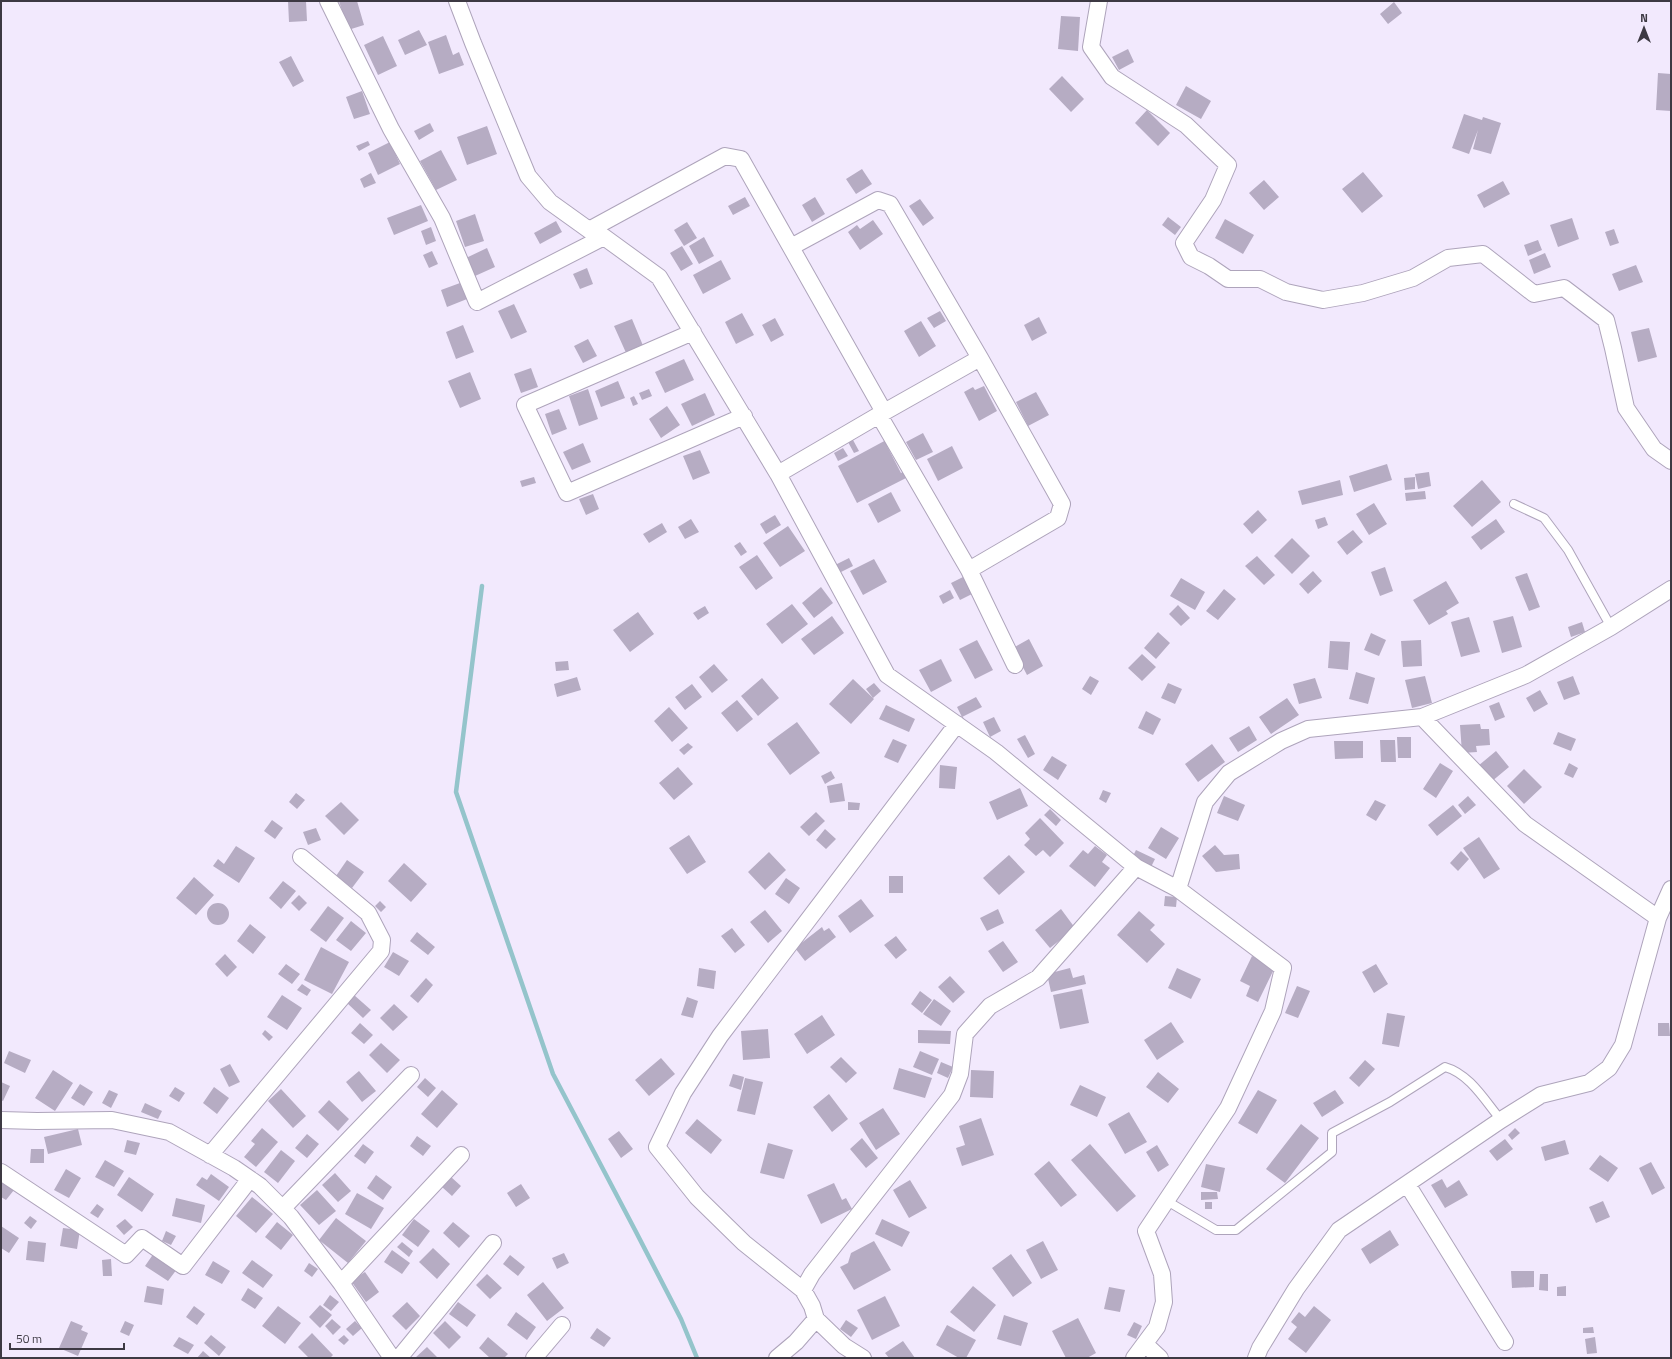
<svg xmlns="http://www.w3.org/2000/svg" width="1672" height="1359" viewBox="0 0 1672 1359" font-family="'Titillium Web',sans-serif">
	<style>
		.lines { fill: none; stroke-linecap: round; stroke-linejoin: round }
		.stream { stroke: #94c4cb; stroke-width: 4.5 }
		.building { fill: #b6acc3 }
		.lane-casing { stroke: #aea4bb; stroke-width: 10 }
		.street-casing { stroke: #aea4bb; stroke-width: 18 }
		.lane { stroke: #fff; stroke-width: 8 }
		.street { stroke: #fff; stroke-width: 16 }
	</style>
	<rect width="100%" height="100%" fill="#f2e9fd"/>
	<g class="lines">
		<path class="stream" d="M482 586 456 792 553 1074 635 1230 681 1319 697 1358"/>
	</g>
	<path class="building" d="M288 1H306L307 21 289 22Z
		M339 1H357L364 25 348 30Z
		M1394 2 1402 13 1388 24 1380 14Z
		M1061 16 1080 17 1078 51 1058 49Z
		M419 30 427 45 405 55 398 40Z
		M446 35 453 55 459 52 464 65 439 74 428 42Z
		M383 36 397 66 378 75 364 45Z
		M1128 49 1134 62 1119 70 1112 57Z
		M291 56 304 81 293 87 279 62Z
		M1658 73 1671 74V111L1656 110Z
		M1062 76 1084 99 1071 112 1049 89Z
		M1186 86 1211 101 1201 119 1176 105Z
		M362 91 370 114 354 119 346 97Z
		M1147 110 1170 133 1158 146 1135 123Z
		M1464 114 1482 120 1483 117 1501 123 1491 154 1473 149 1478 130 1469 154 1452 148Z
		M430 123 434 131 419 140 414 131Z
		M487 126 497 154 467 165 457 137Z
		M368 141 370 145 359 151 356 146Z
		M390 142 400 164 378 175 368 153Z
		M441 150 457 180 436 190 420 161Z
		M862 169 872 184 856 194 846 179Z
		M1363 172 1383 196 1362 213 1342 189Z
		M371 173 376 183 364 188 360 179Z
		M1264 180 1279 197 1264 210 1249 193Z
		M1503 181 1510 194 1484 208 1477 195Z
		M745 197 750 206 733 215 728 206Z
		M815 197 825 214 812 222 802 205Z
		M920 199 934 218 923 226 909 206Z
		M421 205 428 221 394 235 387 218Z
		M475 214 484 241 465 247 456 221Z
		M1168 217 1181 227 1175 235 1162 225Z
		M1572 218 1579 239 1558 247 1550 225Z
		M1225 219 1254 235 1243 254 1215 238Z
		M873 220 883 234 860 250 848 232 857 225 860 229Z
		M556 221 562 232 540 244 534 233Z
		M687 222 697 238 684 246 674 230Z
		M431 227 436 241 426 245 421 231Z
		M1614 229 1619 243 1610 246 1605 232Z
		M704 237 714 256 699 264 689 246Z
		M1538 240 1542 250 1528 256 1524 245Z
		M682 246 693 264 681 271 670 253Z
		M487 248 495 267 475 276 466 258Z
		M432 251 438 264 429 268 423 255Z
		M1545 253 1551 267 1534 274 1529 260Z
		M721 260 731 279 703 294 693 275Z
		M1636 265 1643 282 1619 291 1612 274Z
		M587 268 593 284 580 289 573 274Z
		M460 283 467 299 447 307 441 290Z
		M514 304 527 332 511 339 498 311Z
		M940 311 946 321 934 328 927 318Z
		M742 313 754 335 736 344 725 322Z
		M1039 317 1047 333 1032 341 1024 325Z
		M775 318 784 335 771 342 762 325Z
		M632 319 644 348 627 355 614 326Z
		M921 321 936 346 919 357 904 331Z
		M463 325 474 352 456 359 446 332Z
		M1649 328 1657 357 1638 362 1631 332Z
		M588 339 597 356 583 363 574 346Z
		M684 359 694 380 665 393 655 372Z
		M531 368 538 387 521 393 514 374Z
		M470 372 481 399 460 408 448 381Z
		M618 381 625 398 601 407 595 391Z
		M984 386 997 411 979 421 964 392 973 387 975 390Z
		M588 389 598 419 579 426 569 396Z
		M649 389 652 396 642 400 639 393Z
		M1036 392 1049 415 1028 426 1016 402Z
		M705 393 715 415 692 426 681 404Z
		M634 396 638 404 633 406 630 398Z
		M667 406 680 425 661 438 649 419Z
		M559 409 567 429 552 435 545 414Z
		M923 433 933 452 916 460 906 442Z
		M888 439 891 444 887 446 901 473 905 471 908 477 857 503 838 466Z
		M853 440 859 451 854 453 848 442Z
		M583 443 591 462 572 470 563 452Z
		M952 446 963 468 938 481 927 459Z
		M843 448 848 456 838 461 834 453Z
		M700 450 710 473 693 480 683 456Z
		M1387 464 1392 480 1354 492 1349 476Z
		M1429 472 1431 486 1418 489 1415 474Z
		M534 477 536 483 522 487 520 481Z
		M1415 477V489L1405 490 1404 478Z
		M1340 480 1343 495 1302 505 1298 491Z
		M1482 480 1501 502 1472 527 1453 506Z
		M1425 491 1426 499 1406 501 1405 493Z
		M891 492 901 511 878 523 868 504Z
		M593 494 599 509 586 515 579 499Z
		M1374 503 1387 524 1369 535 1356 514Z
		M1258 510 1267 520 1252 534 1243 524Z
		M775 515 781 525 766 534 760 524Z
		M1325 517 1328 525 1318 529 1315 520Z
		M691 519 699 532 685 539 678 527Z
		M1496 519 1505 532 1481 550 1471 537Z
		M662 523 667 532 649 543 643 534Z
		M788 526 805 551 780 567 763 543Z
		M1353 530 1363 542 1347 555 1337 542Z
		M1292 538 1310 556 1292 574 1274 556Z
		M740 542 747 552 741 556 734 546Z
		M757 555 773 578 756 590 739 567Z
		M1257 556 1275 575 1264 585 1245 566Z
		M849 558 853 566 839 573 835 565Z
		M874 559 887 582 863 595 850 571Z
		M1385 567 1393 591 1380 596 1371 572Z
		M1313 571 1322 581 1308 594 1299 584Z
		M1527 573 1540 607 1529 611 1515 577Z
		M963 577 972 594 960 600 951 583Z
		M1181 578 1205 592 1195 610 1170 596Z
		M1446 581 1459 603 1446 611 1448 614 1429 625 1413 600Z
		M821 587 833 603 814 618 802 603Z
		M1224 589 1236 599 1218 620 1206 611Z
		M950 590 954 598 943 604 939 596Z
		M792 604 808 624 782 644 766 624Z
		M1178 605 1190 618 1181 626 1169 614Z
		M705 606 709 613 698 620 693 613Z
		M638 612 654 634 630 652 613 630Z
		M832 616 844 633 814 655 801 639Z
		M1513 616 1522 647 1502 653 1493 621Z
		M1469 617 1480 652 1461 657 1451 622Z
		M1582 622 1585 632 1571 637 1568 627Z
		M1158 632 1170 643 1156 659 1144 648Z
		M1371 633 1386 640 1379 656 1364 650Z
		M1029 639 1043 666 1027 675 1013 648Z
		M977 640 993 670 975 679 959 649Z
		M1421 640 1422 666 1403 667 1401 641Z
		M1330 641 1350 642 1348 670 1328 668Z
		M1142 654 1156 667 1142 681 1128 668Z
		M941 659 952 681 931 692 919 670Z
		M568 661 569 670 556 671 555 662Z
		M714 664 728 680 712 693 699 677Z
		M1356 672 1375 678 1368 704 1349 699Z
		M1090 676 1099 681 1091 695 1082 689Z
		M1425 676 1432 703 1412 708 1405 680Z
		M1573 676 1580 694 1564 700 1557 682Z
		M577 677 581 690 557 697 554 684Z
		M762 678 779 698 758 716 741 696Z
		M1315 678 1322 698 1299 704 1293 684Z
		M853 679 874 699 851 724 829 704Z
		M874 683 881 691 873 698 866 689Z
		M1168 683 1182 689 1175 704 1161 698Z
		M692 684 702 697 685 710 675 697Z
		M1540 690 1548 704 1534 712 1526 698Z
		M976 697 982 707 962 717 957 707Z
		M1287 698 1299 715 1271 734 1259 717Z
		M737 700 753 719 737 732 721 713Z
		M1499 702 1505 717 1495 721 1489 706Z
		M886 705 915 719 909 732 879 719Z
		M669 707 688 728 672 742 654 721Z
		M1146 711 1161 719 1153 735 1138 728Z
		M994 717 1001 731 990 737 983 722Z
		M797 722 820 753 790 775 767 744Z
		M1480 724 1481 729H1489L1490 745 1476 746 1477 752 1462 753 1460 725Z
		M1249 726 1257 740 1238 752 1229 738Z
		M1558 732 1576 739 1571 751 1553 744Z
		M1025 735 1035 754 1028 758 1017 739Z
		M1397 737H1411V758H1398Z
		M893 739 907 745 898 763 884 757Z
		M1380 740H1395L1396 762H1381Z
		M1334 741H1363V758L1335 759Z
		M688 743 693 747 684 755 679 750Z
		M1212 744 1225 762 1198 782 1185 764Z
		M1496 751 1509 767 1491 782 1478 766Z
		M1052 756 1067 765 1058 780 1043 770Z
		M1440 763 1453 771 1436 798 1423 789Z
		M1569 763 1578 768 1573 778 1564 774Z
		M940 765 957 767 955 789 939 788Z
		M678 767 693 784 674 800 659 783Z
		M1524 769 1542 787 1524 804 1507 786Z
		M831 771 835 778 825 784 821 776Z
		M842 783 845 801 830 803 827 786Z
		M1020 788 1028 806 997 820 989 802Z
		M1103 790 1111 793 1106 803 1099 799Z
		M296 793 305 800 297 809 289 802Z
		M1224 796 1245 805 1238 821 1217 813Z
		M1468 796 1476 805 1465 814 1458 805Z
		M1375 800 1386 805 1376 821 1366 815Z
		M341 802 359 820 344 835 325 816Z
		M848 802 860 803 859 810H848Z
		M1453 805 1462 816 1437 836 1428 825Z
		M1050 809 1061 820 1056 826 1044 815Z
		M816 812 825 821 809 836 800 827Z
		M1040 818 1064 843 1050 857 1043 850 1036 856 1024 845 1030 839 1025 833Z
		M272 820 283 828 275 839 264 831Z
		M1161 827 1179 838 1166 859 1148 848Z
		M316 828 321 840 308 845 303 832Z
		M825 829 836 839 826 849 816 840Z
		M689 835 706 862 687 874 669 848Z
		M1479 837 1500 869 1484 879 1463 848Z
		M1215 845 1224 855 1239 854 1240 869 1216 872 1202 856Z
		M236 846 255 858 239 883 213 866 218 859 224 864Z
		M1095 846 1107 855 1102 862 1110 868 1095 887 1069 866 1083 850 1088 854Z
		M1136 850 1155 859 1151 867 1132 858Z
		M1461 851 1469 859 1458 871 1450 863Z
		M769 852 786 870 765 890 748 872Z
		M1009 855 1025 872 999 895 983 878Z
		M347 860 364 872 352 888 336 876Z
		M404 863 427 884 411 902 388 881Z
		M889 876H903V893H889Z
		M194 877 214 895 196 915 176 898Z
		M786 878 800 888 789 904 775 894Z
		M283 881 296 891 281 909 269 898Z
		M299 895 307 903 299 911 291 903Z
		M1165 896 1177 897 1176 907 1164 906Z
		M861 899 874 916 850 933 838 916Z
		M380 901 386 907 381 912 375 906Z
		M207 914a11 11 0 1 1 22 0a11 11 0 1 1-22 0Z
		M328 906 344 918 326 942 310 930Z
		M998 909 1004 923 987 931 980 918Z
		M1061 909 1075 928 1050 948 1035 930Z
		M765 910 782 931 768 943 750 922Z
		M1139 911 1155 925 1150 930 1165 944 1147 963 1117 935Z
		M351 921 366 933 351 951 336 940Z
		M250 924 266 937 253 954 237 941Z
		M822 927 824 931 829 928 836 937 805 961 795 948Z
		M732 928 745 945 735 953 721 936Z
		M417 932 435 947 428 955 410 941Z
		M896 936 907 950 896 959 884 945Z
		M1003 941 1018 962 1003 972 988 951Z
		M321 947 349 962 332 994 304 980Z
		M393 952 409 961 399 976 384 967Z
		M225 954 237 967 227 977 215 964Z
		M1252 956 1275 967 1258 1002 1246 996 1250 986 1240 981Z
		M286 964 300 974 292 984 278 974Z
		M1376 964 1388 984 1374 993 1362 972Z
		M699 968 716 971 714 989 697 986Z
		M1070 968 1073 978 1084 975 1086 984 1051 992 1047 974Z
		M1177 968 1201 979 1191 999 1168 988Z
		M950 976 965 992 953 1003 938 987Z
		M426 978 433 985 418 1003 410 996Z
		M302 984 311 990 307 996 297 990Z
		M1297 986 1310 991 1298 1018 1285 1013Z
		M1082 989 1089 1023 1060 1029 1053 995Z
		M920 991 932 1000 922 1013 911 1004Z
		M282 995 302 1008 287 1030 267 1017Z
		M354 995 371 1010 363 1018 347 1003Z
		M687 997 698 1001 693 1018 681 1015Z
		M934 999 951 1011 941 1026 923 1014Z
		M394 1004 408 1017 393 1031 380 1018Z
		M1387 1013 1405 1016 1399 1047 1382 1044Z
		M822 1015 835 1035 807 1054 794 1034Z
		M1171 1022 1184 1042 1157 1060 1144 1040Z
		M360 1023 373 1035 364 1044 351 1033Z
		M1658 1023H1669L1670 1036H1658Z
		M768 1029 770 1058 743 1060 741 1031Z
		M265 1030 273 1037 269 1041 262 1034Z
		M918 1030 951 1031 950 1044 918 1043Z
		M381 1043 400 1060 387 1073 369 1055Z
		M9 1051 31 1060 25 1073 4 1063Z
		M920 1051 939 1059 932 1075 913 1067Z
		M841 1057 857 1073 846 1083 830 1067Z
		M661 1058 675 1074 649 1096 635 1080Z
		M1365 1060 1375 1069 1359 1087 1349 1078Z
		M941 1062 953 1067 948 1078 937 1073Z
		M230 1064 240 1082 229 1087 220 1069Z
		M899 1068 932 1078 925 1098 893 1089Z
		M53 1070 73 1083 55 1111 35 1098Z
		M971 1070 994 1071 993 1098 970 1097Z
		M359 1071 376 1091 362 1102 346 1082Z
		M1158 1072 1179 1089 1168 1103 1146 1087Z
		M733 1074 744 1077 741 1090 729 1086Z
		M425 1078 436 1088 428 1097 417 1087Z
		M745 1078 763 1082 755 1115 737 1111Z
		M1 1082 10 1086 3 1101 1 1100Z
		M80 1084 93 1092 84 1106 71 1098Z
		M1080 1085 1106 1097 1097 1117 1070 1105Z
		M175 1087 185 1093 179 1102 169 1096Z
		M214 1087 229 1098 217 1114 203 1103Z
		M281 1089 306 1116 293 1128 268 1101Z
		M109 1090 118 1094 111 1108 102 1103Z
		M442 1090 458 1104 437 1128 421 1114Z
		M1258 1090 1277 1100 1257 1134 1238 1123Z
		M1335 1090 1344 1103 1322 1117 1313 1103Z
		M829 1094 848 1119 832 1132 813 1107Z
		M329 1100 349 1119 338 1131 318 1112Z
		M145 1103 162 1111 158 1119 141 1112Z
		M883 1108 900 1134 876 1150 859 1123Z
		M1129 1112 1147 1142 1125 1154 1108 1124Z
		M981 1118 994 1155 962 1166 956 1148 965 1145 959 1126Z
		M697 1119 722 1140 711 1154 685 1133Z
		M1301 1124 1319 1138 1285 1183 1266 1169Z
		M262 1128 278 1142 256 1167 244 1157 255 1144 251 1141Z
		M1515 1128 1520 1133 1512 1140 1508 1135Z
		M78 1129 82 1145 48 1154 44 1137Z
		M619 1131 633 1149 621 1158 608 1139Z
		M307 1134 319 1144 307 1158 295 1148Z
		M417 1136 431 1146 423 1156 410 1146Z
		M862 1138 878 1158 866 1168 850 1149Z
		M1505 1139 1513 1149 1497 1161 1489 1151Z
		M127 1140 140 1143 136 1155 124 1152Z
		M1565 1140 1569 1154 1545 1161 1541 1147Z
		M768 1143 793 1150 784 1179 760 1173Z
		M363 1144 374 1152 365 1164 354 1156Z
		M1090 1144 1136 1196 1117 1212 1071 1160Z
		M1157 1145 1169 1165 1158 1172 1146 1152Z
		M31 1149H44V1163H30Z
		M281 1150 295 1161 278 1183 264 1172Z
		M1600 1155 1618 1168 1608 1182 1589 1169Z
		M105 1160 124 1171 114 1187 95 1177Z
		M1049 1161 1077 1195 1061 1207 1034 1174Z
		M1651 1162 1665 1188 1652 1195 1639 1168Z
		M1206 1164 1225 1168 1220 1192 1201 1187Z
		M66 1169 81 1178 69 1198 54 1190Z
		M335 1173 351 1191 338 1202 322 1185Z
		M211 1174 229 1187 219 1201 196 1185 202 1177 207 1180Z
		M376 1175 392 1187 383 1200 367 1188Z
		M129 1177 154 1194 142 1212 117 1195Z
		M451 1177 461 1186 452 1196 442 1187Z
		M1442 1179 1447 1188 1459 1180 1468 1195 1445 1208 1431 1185Z
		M1 1180 14 1190 6 1200 1 1197Z
		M910 1180 927 1208 909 1218 893 1190Z
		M834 1183 842 1200 846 1198 852 1209 821 1224 807 1195Z
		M521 1184 530 1198 516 1207 507 1193Z
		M317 1190 336 1211 319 1225 300 1205Z
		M1201 1192H1217L1218 1199 1201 1200Z
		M357 1193 384 1208 371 1229 345 1214Z
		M252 1197 273 1214 256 1233 236 1216Z
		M176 1198 205 1205 201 1223 172 1216Z
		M1603 1201 1610 1217 1596 1223 1589 1207Z
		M1205 1202H1212V1209H1205Z
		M97 1204 104 1209 98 1218 90 1213Z
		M30 1216 37 1221 31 1229 24 1223Z
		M336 1218 366 1241 348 1263 319 1240Z
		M125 1219 133 1227 124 1235 116 1226Z
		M414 1219 430 1231 418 1247 402 1235Z
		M882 1219 910 1232 902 1247 875 1234Z
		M277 1222 293 1235 281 1250 265 1237Z
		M453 1222 470 1236 459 1248 443 1233Z
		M1 1226 19 1238 9 1253 1 1248Z
		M63 1228 80 1230 77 1249 60 1246Z
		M1390 1230 1399 1245 1370 1264 1361 1249Z
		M166 1231 176 1236 171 1245 162 1241Z
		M28 1241 46 1243 44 1262 26 1260Z
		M874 1241 891 1270 854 1290 840 1267 848 1263 851 1253Z
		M1043 1241 1058 1270 1041 1279 1026 1250Z
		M402 1242 413 1251 409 1257 397 1247Z
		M433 1248 450 1264 437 1279 419 1262Z
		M392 1250 410 1263 402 1274 384 1262Z
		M154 1253 177 1269 168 1281 145 1266Z
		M564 1253 569 1263 557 1269 552 1258Z
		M1011 1254 1032 1283 1013 1297 992 1268Z
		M510 1255 525 1267 518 1276 503 1264Z
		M111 1259 112 1276H103L102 1260Z
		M252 1260 273 1275 263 1288 242 1273Z
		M213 1261 230 1271 222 1284 205 1275Z
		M309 1263 318 1269 312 1277 304 1271Z
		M1511 1271H1534V1287L1512 1288Z
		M365 1272 379 1292 366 1302 351 1281Z
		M487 1274 502 1288 490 1299 476 1285Z
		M1540 1274H1548V1291L1539 1290Z
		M543 1282 564 1308 547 1321 527 1295Z
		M147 1286 164 1289 162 1305 144 1302Z
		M973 1286 996 1305 974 1332 950 1312Z
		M1566 1286V1296H1557V1287Z
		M1109 1287 1125 1290 1120 1312 1104 1309Z
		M248 1288 263 1298 255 1309 241 1300Z
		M330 1295 339 1302 331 1311 323 1305Z
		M885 1296 900 1326 872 1340 857 1310Z
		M407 1302 420 1316 406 1330 392 1316Z
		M458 1302 476 1315 467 1327 449 1314Z
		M320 1305 332 1315 320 1328 309 1317Z
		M194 1306 205 1314 197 1325 186 1317Z
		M278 1306 301 1323 285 1344 262 1326Z
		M1314 1306 1331 1320 1306 1353 1288 1339 1297 1327 1291 1322 1299 1312 1305 1317Z
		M516 1312 536 1327 527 1340 507 1325Z
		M1004 1315 1028 1323 1021 1346 997 1339Z
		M1078 1318 1096 1353 1087 1358H1066L1052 1331Z
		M332 1319 341 1327 333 1335 325 1326Z
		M846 1320 858 1328 851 1337 840 1329Z
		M71 1321 83 1326 81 1330 88 1333 78 1356 59 1348Z
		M125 1321 134 1325 129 1336 120 1332Z
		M355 1321 362 1328 353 1336 346 1329Z
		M445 1321 461 1337 449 1349 433 1333Z
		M1134 1322 1142 1326 1136 1339 1127 1335Z
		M947 1325 976 1340 966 1358H959L936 1345Z
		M1593 1327 1594 1333H1583V1328Z
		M597 1328 611 1338 604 1347 590 1338Z
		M312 1333 333 1355 330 1358H309L298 1347Z
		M211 1335 226 1347 219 1356 204 1343Z
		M344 1335 349 1340 344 1345 338 1340Z
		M179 1337 194 1345 188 1354 173 1346Z
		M488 1337 508 1354 504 1358H490L479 1348Z
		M1595 1337 1597 1353 1587 1354 1585 1339Z
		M903 1341 915 1358H889L885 1353Z
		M427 1347 438 1358H415Z
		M203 1351 211 1358H197Z"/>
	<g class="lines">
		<g class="lane-casing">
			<path id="lane" d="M1514 504 1544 518 1568 550 1611 627
				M1167 1201 1216 1230H1236L1332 1152V1133L1390 1102 1445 1067C1470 1074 1485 1101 1501 1120"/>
		</g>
		<g class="street-casing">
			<path id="street" d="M328 1 391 129 442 218 477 302 604 237
				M457 1 473 43 528 176 550 202 589 230 604 237 659 277 778 474 887 675 996 752 1136 867 1178 889 1283 968 1273 1011 1228 1108 1146 1231 1162 1274 1164 1302 1157 1327 1134 1358
				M1099 1 1091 47 1112 77 1186 125 1228 165 1213 200 1184 243 1191 257 1209 266 1228 279H1260L1286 292 1323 300 1363 293 1413 278 1448 258 1483 254 1534 294 1564 288 1606 320 1613 348 1626 408 1654 449 1671 461
				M589 230 725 156 741 159 884 412
				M791 247 878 200 890 204 980 358 1062 504 1058 518 969 570
				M693 332 525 405 567 493 744 416
				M879 415 969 570 1015 665
				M778 474 879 415 980 358
				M1422 717 1525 824 1658 918
				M1178 889 1205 802 1229 773 1281 741 1308 729 1422 717 1526 675 1611 627 1671 589
				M1 1120 37 1121 112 1120 169 1132 234 1168 260 1186 291 1217 341 1283 392 1358
				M210 1155 381 951 382 940 368 913 301 857
				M1 1172 126 1255 142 1238 183 1266 250 1179
				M1407 1184 1505 1342
				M283 1208 411 1075
				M341 1283 461 1155
				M803 1290 812 1274 952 1095 960 1074 965 1034 990 1006 1038 978 1136 867
				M816 1319 844 1346 863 1358
				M1145 1344 1160 1358
				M399 1358 493 1243
				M534 1358 562 1325
				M777 1358 796 1342 816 1319 812 1306 803 1290 744 1243 697 1197 657 1147 683 1093 720 1036 957 724
				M1256 1358 1260 1348 1296 1289 1339 1230 1501 1120 1541 1095 1589 1083 1609 1068 1623 1045 1658 918 1671 889"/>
		</g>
		<use href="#lane" class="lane"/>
		<use href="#street" class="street"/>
	</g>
	<rect width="1672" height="1359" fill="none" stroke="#3d3943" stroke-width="4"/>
	<g transform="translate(1644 28)" stroke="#f2e9fd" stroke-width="3" paint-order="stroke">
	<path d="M0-3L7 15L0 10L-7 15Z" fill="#3d3943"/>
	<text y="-6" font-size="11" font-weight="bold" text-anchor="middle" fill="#3d3943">N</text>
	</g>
	<path d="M10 1343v6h114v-6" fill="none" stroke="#3d3943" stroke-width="2"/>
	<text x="16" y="1343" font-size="12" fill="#3d3943" stroke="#f2e9fd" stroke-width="3" paint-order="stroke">50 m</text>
</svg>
